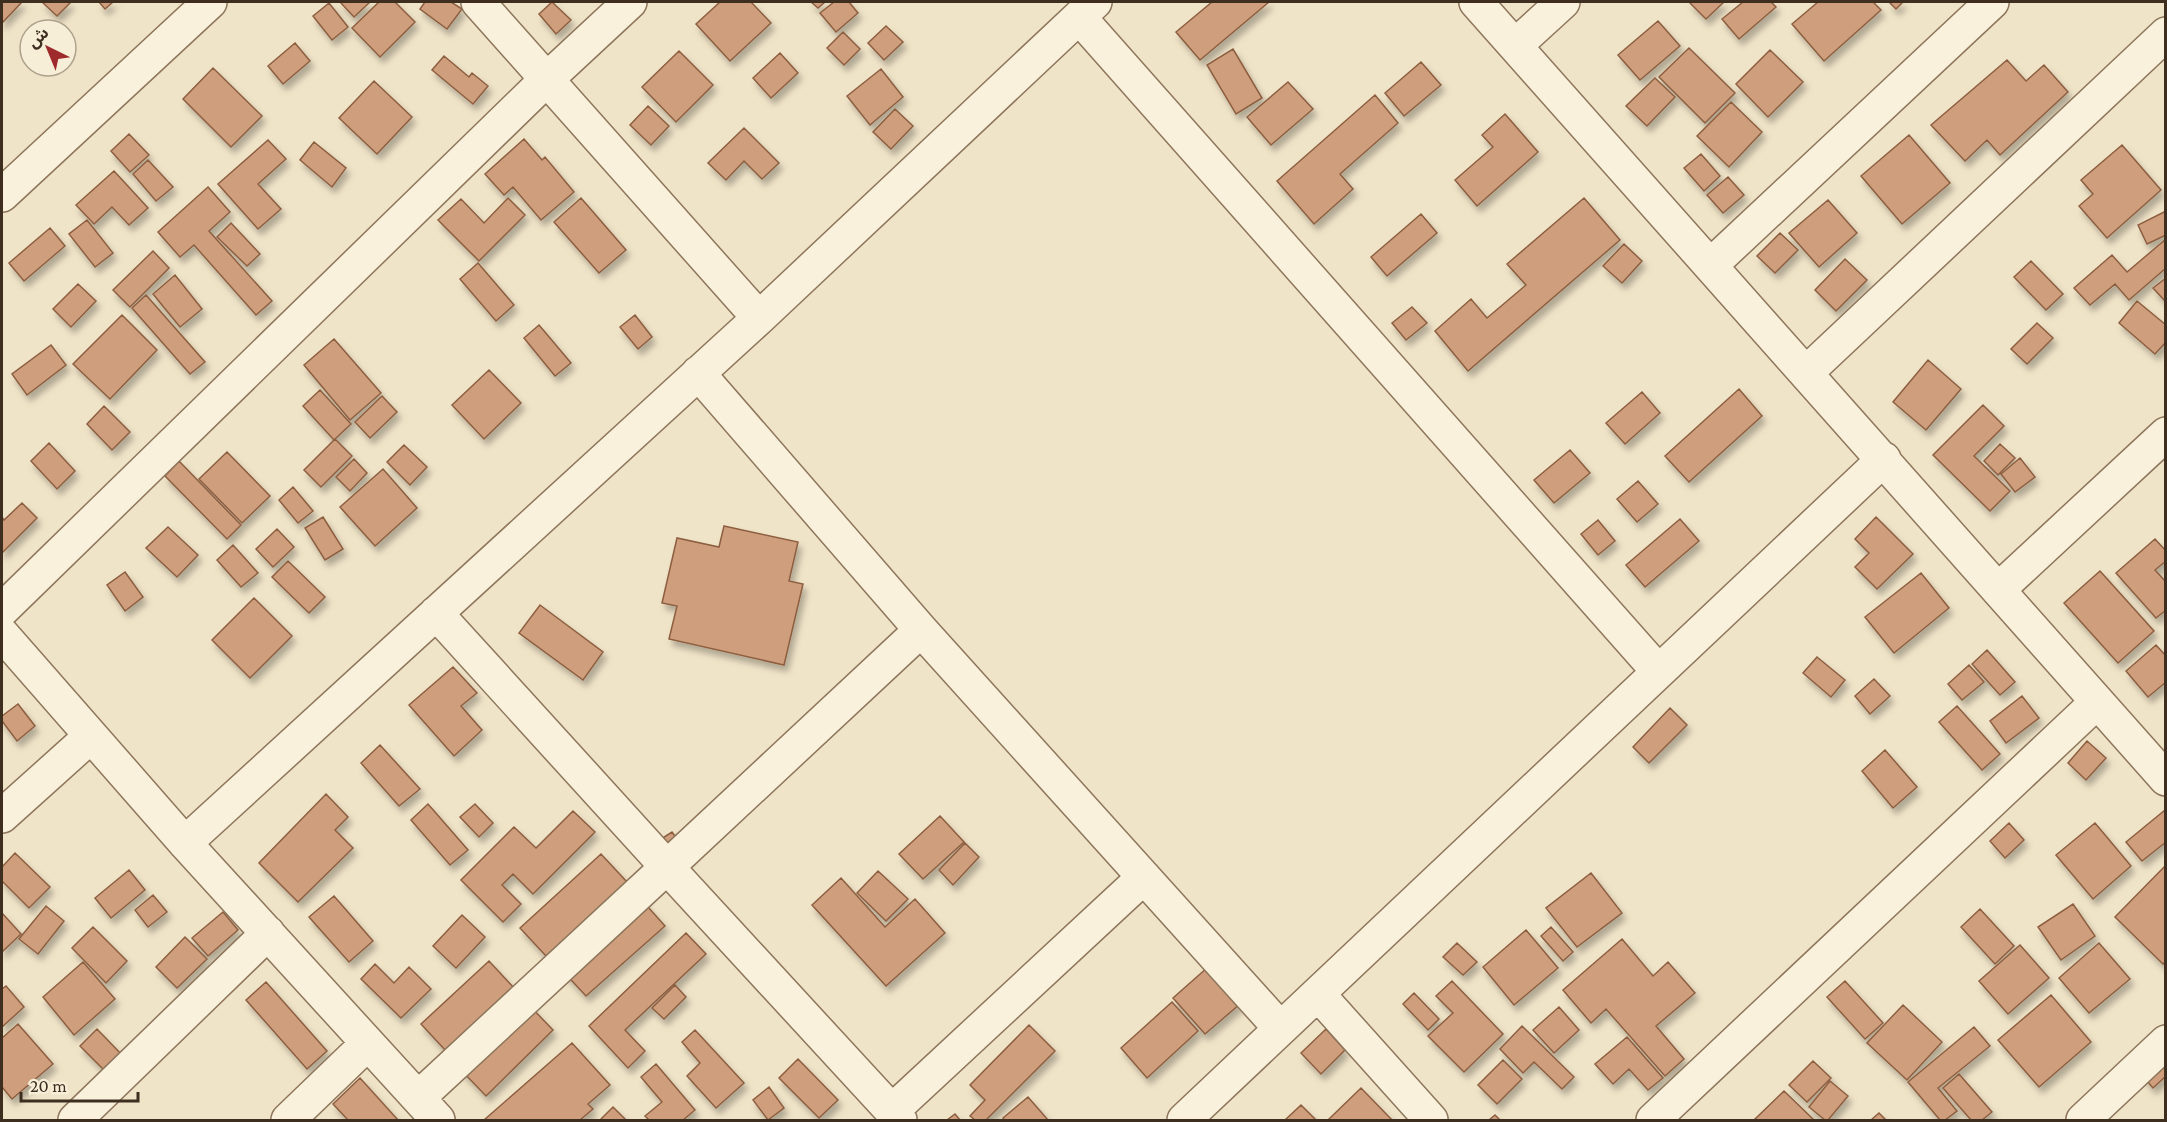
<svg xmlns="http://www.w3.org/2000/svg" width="2167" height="1122" viewBox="0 0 2167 1122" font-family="'Crimson Pro','Noto Sans Arabic',serif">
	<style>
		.building { fill: #cf9f7d; stroke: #8d5f41; stroke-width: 1.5; filter: url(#shadow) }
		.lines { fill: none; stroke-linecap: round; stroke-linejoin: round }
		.minor-casing { stroke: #8d765c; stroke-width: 36 }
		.minor { stroke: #faf1dc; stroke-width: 33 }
	</style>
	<defs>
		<filter id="shadow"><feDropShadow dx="3.5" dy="6" stdDeviation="3" flood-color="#0004"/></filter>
	</defs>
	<rect width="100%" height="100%" fill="#f0e4c8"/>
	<path class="building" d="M2 2H22L2 23Z
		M42 2H71L57 16Z
		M99 2H113L105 9Z
		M340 2H370L354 17Z
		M379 2H395L415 22 380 57 352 28Z
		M425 2H451L462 9 447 29 420 9Z
		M552 2 571 20 556 34 539 14Z
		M720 2H751L771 23 730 61 696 24Z
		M811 2H825L818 8Z
		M834 2H849L858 13 836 32 820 13Z
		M1212 2H1269L1200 60 1176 32Z
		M1689 2H1724L1706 19Z
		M1743 2H1771L1776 7 1739 39 1722 19Z
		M1818 2H1873L1881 10 1824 61 1792 24Z
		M1889 2H1903L1896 9Z
		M329 3 348 27 332 40 313 16Z
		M1658 21 1680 46 1640 80 1618 55Z
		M886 26 903 42 884 60 868 43Z
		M843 32 860 49 844 65 827 48Z
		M295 43 310 61 283 84 268 66Z
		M1689 48 1735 93 1705 123 1659 77Z
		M1233 49 1262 98 1236 114 1207 65Z
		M1770 50 1803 82 1768 117 1736 84Z
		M679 51 713 85 676 122 642 87Z
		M780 53 798 73 771 98 753 78Z
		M444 56 469 77 472 73 488 86 473 104 432 70Z
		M2007 60 2026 81 2044 65 2068 92 2000 155 1987 140 1965 161 1931 125Z
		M1421 62 1441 85 1404 116 1385 93Z
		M213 68 262 116 231 147 183 99Z
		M881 69 903 97 870 125 847 96Z
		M1655 78 1675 97 1647 126 1626 106Z
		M374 81 412 117 377 154 339 118Z
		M1288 82 1313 109 1271 145 1247 117Z
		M1375 95 1398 123 1340 174 1353 189 1314 224 1277 181Z
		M1731 102 1762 132 1729 167 1697 136Z
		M648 106 669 126 651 145 630 125Z
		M895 109 913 126 891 149 873 132Z
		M1505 114 1538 152 1477 206 1455 180 1493 147 1482 135Z
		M744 128 779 163 762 179 744 161 726 180 708 163Z
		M129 134 149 155 130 172 111 151Z
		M1909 135 1950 183 1902 224 1861 176Z
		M524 139 542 160 545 157 574 192 541 220 513 187 504 195 485 174Z
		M268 140 286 159 258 184 281 209 258 229 218 184Z
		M314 142 346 168 332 187 300 160Z
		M2122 145 2161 190 2107 238 2079 206 2093 194 2081 180Z
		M1701 154 1720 176 1704 191 1684 168Z
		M148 160 173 187 156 201 133 174Z
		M114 171 148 208 129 225 112 207 94 224 76 205Z
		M1728 177 1744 195 1723 213 1707 195Z
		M208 187 230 212 209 231 272 301 256 315 194 245 180 257 158 232Z
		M508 198 525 215 479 261 438 220 461 199 484 223Z
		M581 198 626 250 599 273 554 222Z
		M1584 198 1620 240 1468 371 1435 331 1471 299 1487 318 1526 285 1507 264Z
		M1828 200 1857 233 1819 267 1789 233Z
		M2166 211V235L2147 244 2138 225Z
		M1421 214 1437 233 1387 276 1371 257Z
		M87 220 113 253 95 267 69 234Z
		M231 223 260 254 247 266 217 237Z
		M50 228 65 246 24 281 9 263Z
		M1780 233 1798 250 1775 273 1757 256Z
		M2166 239V268L2129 300 2115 284 2090 305 2074 288 2112 255 2127 272Z
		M1624 244 1642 261 1622 283 1603 266Z
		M153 251 169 268 130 307 113 290Z
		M1845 259 1867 280 1836 311 1815 290Z
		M2031 261 2063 294 2046 310 2014 277Z
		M478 263 514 305 496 321 460 279Z
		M175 275 202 309 180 327 153 294Z
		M2166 278V302L2153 288Z
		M78 284 96 301 71 327 53 309Z
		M146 295 205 362 190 374 132 308Z
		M2137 301 2166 325V342L2155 354 2119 323Z
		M1412 307 1427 323 1406 340 1392 323Z
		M122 315 157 350 110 399 73 364Z
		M635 315 652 337 638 349 620 327Z
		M2037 323 2053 338 2027 364 2011 349Z
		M539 325 571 363 555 376 524 338Z
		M334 339 381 393 350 420 304 365Z
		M51 345 66 365 27 395 12 374Z
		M1928 360 1961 389 1926 430 1893 402Z
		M489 370 521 403 484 439 452 405Z
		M1739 389 1762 416 1689 482 1665 456Z
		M320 390 351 424 334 440 303 406Z
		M1642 392 1660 413 1625 444 1606 423Z
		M382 396 397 412 370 438 355 422Z
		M1983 405 2004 426 1974 456 2010 491 1990 511 1933 455Z
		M104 406 130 432 112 450 87 424Z
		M335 439 352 456 321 487 304 470Z
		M49 443 75 471 57 489 31 461Z
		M2000 444 2015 458 1998 475 1984 461Z
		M404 445 427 467 410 485 387 462Z
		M1570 450 1590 473 1554 503 1534 480Z
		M227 452 270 496 242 523 199 479Z
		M2020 458 2035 477 2015 492 2001 474Z
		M354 459 367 473 350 491 336 477Z
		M179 461 241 525 227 539 165 476Z
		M383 469 417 508 375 546 340 507Z
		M1638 481 1658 504 1637 522 1617 499Z
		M293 487 313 511 298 523 279 500Z
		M22 503 37 518 2 553V517L4 520Z
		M323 517 343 549 325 560 305 528Z
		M1876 517 1913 554 1877 589 1855 567 1869 553 1855 539Z
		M1680 519 1699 541 1645 587 1626 565Z
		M1598 520 1615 541 1598 555 1581 534Z
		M724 526 798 542 789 581 803 584 784 665 669 639 677 606 662 603 677 538 719 547Z
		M168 527 198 555 177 577 146 548Z
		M277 529 294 547 273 567 256 549Z
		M2155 539 2166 551V561L2155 570 2166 582V610L2156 618 2116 573Z
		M233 545 258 573 241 587 217 560Z
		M288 561 325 597 309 613 272 577Z
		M2100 571 2154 631 2118 663 2064 603Z
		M125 572 143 597 125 611 107 585Z
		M1921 573 1949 608 1894 653 1865 617Z
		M254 598 292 636 250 678 212 640Z
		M540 605 603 652 583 680 519 633Z
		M2156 645 2166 656V682L2148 697 2126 671Z
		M1987 650 2015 682 2000 695 1972 664Z
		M1817 657 1845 680 1831 697 1803 673Z
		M1969 665 1984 682 1962 700 1948 684Z
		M453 667 477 693 461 706 482 730 454 756 409 705Z
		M1874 679 1890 696 1870 714 1855 696Z
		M2022 696 2039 718 2006 743 1990 721Z
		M18 704 35 726 17 741 2 721V716Z
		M1957 706 2000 754 1982 770 1939 722Z
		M1670 708 1687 725 1649 763 1633 747Z
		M2087 741 2106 758 2086 780 2068 763Z
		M380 745 420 789 399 806 361 763Z
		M1885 750 1917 787 1893 808 1862 771Z
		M326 794 348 817 335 830 353 848 298 902 259 863Z
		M428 804 468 850 450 865 411 820Z
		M475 804 493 823 479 837 460 817Z
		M2165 810 2166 842 2142 861 2126 842Z
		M573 811 595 832 533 894 513 874 502 885 521 904 503 922 461 880 514 827 536 848Z
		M940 816 964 842 923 879 899 854Z
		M2009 823 2024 840 2005 858 1990 841Z
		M2095 823 2131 866 2093 899 2056 855Z
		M672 832 691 858 661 839Z
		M965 843 979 857 953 885 939 870Z
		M15 853 50 887 29 908 2 881V867Z
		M601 854 627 882 546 956 520 928Z
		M2166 865V961L2163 964 2115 917Z
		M129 870 145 890 111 918 95 898Z
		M878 871 908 899 886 921 857 893Z
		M1591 873 1622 913 1577 947 1546 908Z
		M841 878 885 927 915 899 945 933 886 986 812 905Z
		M153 895 167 912 148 927 135 910Z
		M334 896 373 941 349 962 309 917Z
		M639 897 665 926 586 996 560 968Z
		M2073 904 2095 936 2061 960 2038 927Z
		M46 906 64 921 38 954 19 939Z
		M1980 909 2014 946 1995 964 1961 927Z
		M223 912 238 930 208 956 192 938Z
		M2 913 21 934 2 952Z
		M462 915 485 937 456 968 433 946Z
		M93 927 127 961 106 983 72 948Z
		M1551 927 1573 952 1563 961 1541 936Z
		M1526 930 1558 968 1514 1005 1483 967Z
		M686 933 706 954 625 1030 645 1051 628 1068 589 1026Z
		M185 937 207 959 177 988 156 967Z
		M1622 939 1653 976 1668 962 1695 993 1656 1026 1684 1059 1665 1076 1606 1009 1591 1023 1563 990Z
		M1457 943 1477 962 1463 975 1443 957Z
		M2099 943 2130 979 2089 1013 2059 978Z
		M2020 945 2049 978 2008 1014 1979 981Z
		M489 961 514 988 446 1051 421 1024Z
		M83 962 115 999 74 1035 43 997Z
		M375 964 394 983 409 967 431 989 401 1018 361 979Z
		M1208 967 1240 1004 1205 1034 1173 998Z
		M1452 981 1503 1034 1464 1072 1428 1036 1453 1013 1436 996Z
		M1845 981 1883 1023 1865 1039 1827 997Z
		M266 982 327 1051 307 1069 246 1000Z
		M675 985 686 997 664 1019 652 1008Z
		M6 986 24 1007 2 1027V989Z
		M1414 993 1439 1019 1428 1030 1403 1004Z
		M2051 995 2091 1042 2039 1087 1998 1040Z
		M1172 1002 1198 1031 1147 1078 1121 1048Z
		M527 1003 553 1030 486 1096 460 1069Z
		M1903 1005 1942 1042 1907 1080 1867 1043Z
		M1559 1007 1579 1030 1554 1053 1533 1030Z
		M18 1024 53 1064 12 1099 2 1087V1038Z
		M1029 1025 1055 1051 986 1120H975L970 1116 985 1100 970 1085Z
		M1522 1026 1574 1077 1562 1089 1534 1062 1523 1073 1500 1049Z
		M1974 1027 1990 1046 1938 1088 1957 1111 1945 1120H1940L1908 1082Z
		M97 1029 123 1056 106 1072 80 1046Z
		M1326 1029 1345 1050 1321 1074 1301 1053Z
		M695 1030 744 1083 716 1108 687 1076 700 1063 682 1042Z
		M1627 1037 1663 1078 1648 1090 1629 1069 1613 1084 1595 1064Z
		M572 1043 610 1085 588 1104 593 1109 580 1120H484Z
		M2166 1050V1076L2153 1088 2141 1074Z
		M798 1059 838 1100 819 1118 779 1078Z
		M1503 1060 1522 1079 1497 1104 1478 1085Z
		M1813 1061 1831 1078 1807 1102 1789 1085Z
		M656 1064 695 1110 683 1120H649L645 1116 662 1102 641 1077Z
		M1959 1074 1992 1112 1982 1120H1971L1943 1088Z
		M360 1078 398 1120H348L333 1104Z
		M1830 1081 1848 1096 1828 1120H1825L1809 1107Z
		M769 1087 784 1108 768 1120 753 1100Z
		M1361 1088 1392 1120H1328Z
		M1784 1091 1814 1120H1754Z
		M1028 1097 1048 1120H1005L1003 1118Z
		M1301 1105 1316 1120H1285Z
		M613 1107 626 1120H600Z
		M1879 1113 1886 1120H1871Z
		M955 1114 960 1120H947Z
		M1495 1115 1500 1120H1489Z"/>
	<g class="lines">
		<g class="minor-casing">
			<path id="minor" d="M478 2 759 318
				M1476 2 2166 779
				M1079 17 1658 671
				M1516 45 1563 2
				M2 195 210 2
				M1711 265 1992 2
				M1807 372 2166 34
				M698 373 921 630 1280 1028
				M1998 590 2166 434
				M2 610 546 80 630 2
				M2 634 185 843 438 1120
				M2 816 91 736
				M185 843 759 318 1095 2
				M1318 994 1431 1120
				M418 1098 667 867 436 613
				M892 1111 1144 877
				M75 1120 268 933
				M288 1120 367 1044
				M900 1120 667 867 921 630
				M1184 1120 1884 459
				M1653 1120 2097 702
				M2083 1120 2166 1042"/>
		</g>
		<use href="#minor" class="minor"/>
	</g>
	<rect width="2167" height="1122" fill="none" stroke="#3d2e20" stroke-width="6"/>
	<g transform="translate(48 48) rotate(317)"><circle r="28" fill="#f7eed8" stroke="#ada18e" stroke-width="1.5"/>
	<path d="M0-4.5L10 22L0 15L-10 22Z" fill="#9e2a2b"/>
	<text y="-9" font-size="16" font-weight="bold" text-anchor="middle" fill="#3d2e20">ش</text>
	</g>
	<path d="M21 1092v9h117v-9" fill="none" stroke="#3d2e20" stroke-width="3"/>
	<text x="30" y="1092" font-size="18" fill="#3d2e20" stroke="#f7eed8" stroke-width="4.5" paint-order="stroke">20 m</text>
</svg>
